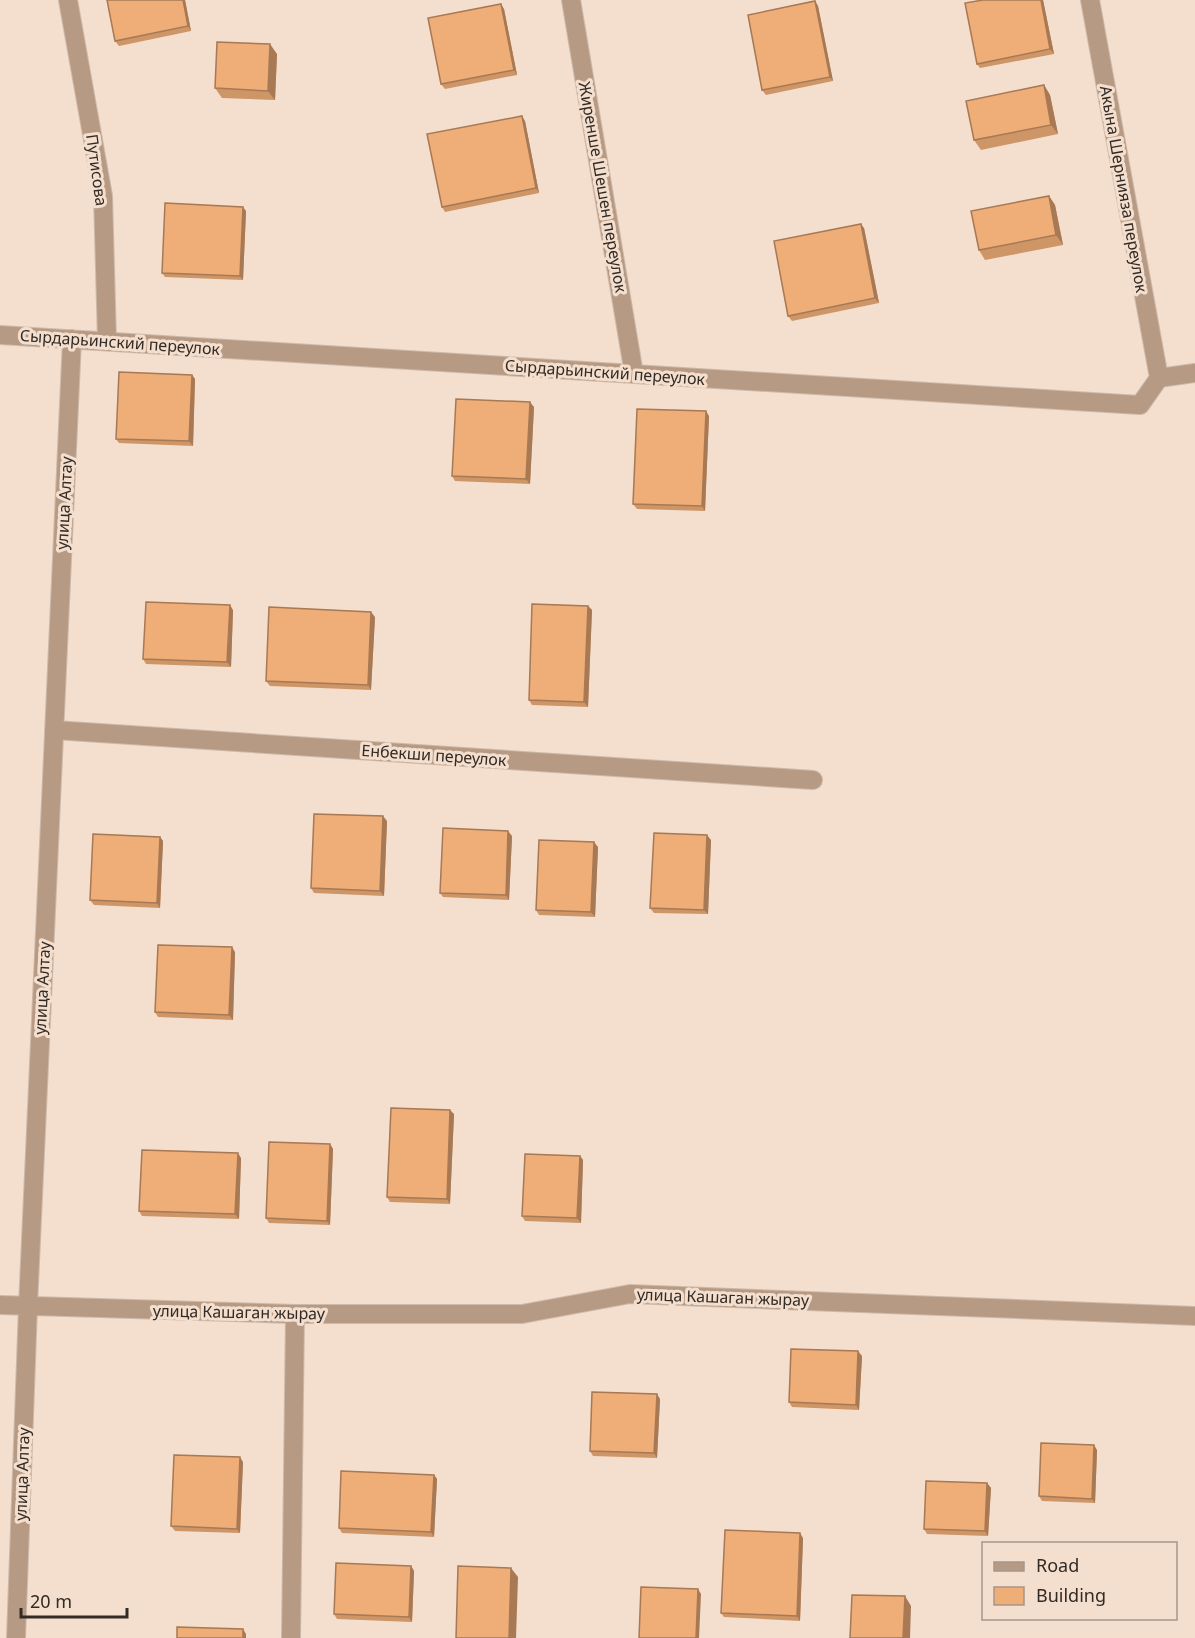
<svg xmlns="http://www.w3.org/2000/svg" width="1195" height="1638" viewBox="0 0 1195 1638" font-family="'Noto Sans',sans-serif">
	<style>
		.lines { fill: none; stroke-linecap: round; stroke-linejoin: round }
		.minor-casing { stroke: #cdbaab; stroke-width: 20 }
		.minor { stroke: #b79a83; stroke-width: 18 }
		.wall { fill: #ce9567 }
		.shaded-wall { fill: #a77954 }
		.building { fill: #efad78; stroke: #a77954; stroke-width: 1.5 }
		.labels { text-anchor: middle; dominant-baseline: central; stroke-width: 6; stroke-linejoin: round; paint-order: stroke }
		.street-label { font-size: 16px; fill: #322a24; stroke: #f4decd }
	</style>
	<rect width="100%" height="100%" fill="#f4decd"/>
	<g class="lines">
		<g class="minor-casing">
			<path id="minor" d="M68 0 103 196 107 341
				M571 0 634 374
				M1090 0 1159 378
				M0 335 1140 405 1159 378 1195 373
				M54 730 813 780
				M0 1305 295 1314H522L630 1294 1195 1316
				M16 1638 28 1306 72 339
				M291 1638 295 1314"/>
		</g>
		<use href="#minor" class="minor"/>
	</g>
	<path class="wall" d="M185 0 191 31 119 46 115 41Z
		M983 0H1043L1054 54 980 68 977 64Z
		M815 1 818 6 833 81 766 95 762 90Z
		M504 9 517 75 445 89 441 84Z
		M277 54 275 100 222 98 215 88Z
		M1044 85 1050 95 1058 134 981 150 974 140Z
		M525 121 539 193 445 212 442 207Z
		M1049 196 1055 205 1063 245 985 260 979 250Z
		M246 211 243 280 165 277 162 273Z
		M864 228 879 303 792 321 788 316Z
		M192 375 195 379 193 446 119 443 116 439Z
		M534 407 530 484 455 481 452 476Z
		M709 416 705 511 637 509 633 504Z
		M588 606 592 610 588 707 532 705 529 700Z
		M233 610 231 667 146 664 143 659Z
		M375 617 371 690 270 686 266 681Z
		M387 821 384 896 314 893 311 888Z
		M512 836 509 900 443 897 440 893Z
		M160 837 163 841 160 908 94 905 90 900Z
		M711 840 708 914 654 913 650 908Z
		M598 847 595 917 539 915 536 910Z
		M235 952 233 1020 158 1017 155 1012Z
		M454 1114 450 1204 390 1202 387 1197Z
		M330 1144 333 1149 330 1225 269 1223 266 1218Z
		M580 1156 583 1160 581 1223 525 1221 522 1216Z
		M241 1158 239 1219 142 1216 139 1211Z
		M862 1356 859 1410 792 1407 789 1402Z
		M660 1399 657 1458 593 1456 590 1451Z
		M1097 1450 1095 1503 1042 1501 1039 1496Z
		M243 1462 240 1533 175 1531 171 1526Z
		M434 1475 437 1479 434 1537 342 1533 339 1528Z
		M987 1483 991 1488 988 1536 927 1534 924 1529Z
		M803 1538 800 1621 724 1617 721 1613Z
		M411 1566 414 1571 412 1622 337 1619 334 1614Z"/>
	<path class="shaded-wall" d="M183 0H185L191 31 188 26Z
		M1041 0H1043L1054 54 1050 49Z
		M815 1 818 6 833 81 830 77Z
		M501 4 504 9 517 75 514 70Z
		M270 44 277 54 275 100 268 91Z
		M1044 85 1050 95 1058 134 1051 125Z
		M522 116 525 121 539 193 536 188Z
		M1049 196 1055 205 1063 245 1056 235Z
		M243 207 246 211 243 280 240 276Z
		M861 224 864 228 879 303 875 298Z
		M192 375 195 379 193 446 189 441Z
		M530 402 534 407 530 484 526 479Z
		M706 411 709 416 705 511 702 506Z
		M230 605 233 610 231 667 227 662Z
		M588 606 592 610 588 707 584 702Z
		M371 612 375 617 371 690 368 685Z
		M383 816 387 821 384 896 380 891Z
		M508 831 512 836 509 900 506 895Z
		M707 835 711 840 708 914 704 910Z
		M160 837 163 841 160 908 157 903Z
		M594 842 598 847 595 917 591 912Z
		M232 947 235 952 233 1020 229 1015Z
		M450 1110 454 1114 450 1204 447 1199Z
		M330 1144 333 1149 330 1225 327 1221Z
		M238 1153 241 1158 239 1219 235 1214Z
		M580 1156 583 1160 581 1223 577 1218Z
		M858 1351 862 1356 859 1410 856 1405Z
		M657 1394 660 1399 657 1458 654 1453Z
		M1094 1445 1097 1450 1095 1503 1092 1499Z
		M240 1457 243 1462 240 1533 237 1529Z
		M434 1475 437 1479 434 1537 431 1532Z
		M987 1483 991 1488 988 1536 985 1531Z
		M800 1533 803 1538 800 1621 797 1616Z
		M411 1566 414 1571 412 1622 409 1617Z
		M511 1568 518 1577 516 1638H509Z
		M698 1589 701 1594 699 1638H696Z
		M905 1596 911 1606 910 1638H903Z
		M243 1629 246 1634V1638H243Z"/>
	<path class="building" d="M107 0H183L188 26 115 41Z
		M983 0H1041L1050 49 977 64 965 3Z
		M815 1 830 77 762 90 748 15Z
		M501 4 514 70 441 84 428 18Z
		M217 42 270 44 268 91 215 88Z
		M1044 85 1051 125 974 140 966 101Z
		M522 116 536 188 442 207 427 134Z
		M1049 196 1056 235 979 250 971 211Z
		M165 203 243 207 240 276 162 273Z
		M861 224 875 298 788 316 774 241Z
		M119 372 192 375 189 441 116 439Z
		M456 399 530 402 526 479 452 476Z
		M637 409 706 411 702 506 633 504Z
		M146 602 230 605 227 662 143 659Z
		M532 604 588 606 584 702 529 700Z
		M269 607 371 612 368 685 266 681Z
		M314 814 383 816 380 891 311 888Z
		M443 828 508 831 506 895 440 893Z
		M654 833 707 835 704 910 650 908Z
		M93 834 160 837 157 903 90 900Z
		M539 840 594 842 591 912 536 910Z
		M158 945 232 947 229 1015 155 1012Z
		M391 1108 450 1110 447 1199 387 1197Z
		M269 1142 330 1144 327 1221 266 1218Z
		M142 1150 238 1153 235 1214 139 1211Z
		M525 1154 580 1156 577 1218 522 1216Z
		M791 1349 858 1351 856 1405 789 1402Z
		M592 1392 657 1394 654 1453 590 1451Z
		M1041 1443 1094 1445 1092 1499 1039 1496Z
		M174 1455 240 1457 237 1529 171 1526Z
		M341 1471 434 1475 431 1532 339 1528Z
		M926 1481 987 1483 985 1531 924 1529Z
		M725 1530 800 1533 797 1616 721 1613Z
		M336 1563 411 1566 409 1617 334 1614Z
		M458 1566 511 1568 509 1638H456Z
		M641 1587 698 1589 696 1638H639Z
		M852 1595 905 1596 903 1638H850Z
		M177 1627 243 1629V1638H177Z"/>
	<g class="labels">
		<g class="street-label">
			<text transform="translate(97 170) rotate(82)">Путисова</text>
			<text transform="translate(603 187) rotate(80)">Жиренше Шешен переулок</text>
			<text transform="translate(1124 189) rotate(80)">Акына Шернияза переулок</text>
			<text transform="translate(120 342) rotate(4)">Сырдарьинский переулок</text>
			<text transform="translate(605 372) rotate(4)">Сырдарьинский переулок</text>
			<text transform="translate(64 503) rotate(-87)">улица Алтау</text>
			<text transform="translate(434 755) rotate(4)">Енбекши переулок</text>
			<text transform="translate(42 988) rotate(-87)">улица Алтау</text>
			<text transform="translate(723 1297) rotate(2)">улица Кашаган жырау</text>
			<text transform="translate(239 1312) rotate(1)">улица Кашаган жырау</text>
			<text transform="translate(22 1474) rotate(-88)">улица Алтау</text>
		</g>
	</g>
	<rect x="982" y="1542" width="195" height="78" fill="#f4decd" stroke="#a69689" stroke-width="1.5"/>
	<rect x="994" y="1562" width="30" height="9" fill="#b79a83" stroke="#a69689" stroke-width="1.5"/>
	<text x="1036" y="1572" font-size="18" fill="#322a24">Road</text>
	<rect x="994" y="1587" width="30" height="18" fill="#efad78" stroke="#a69689" stroke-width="1.5"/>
	<text x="1036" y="1602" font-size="18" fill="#322a24">Building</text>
	<path d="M21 1608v9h106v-9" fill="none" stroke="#322a24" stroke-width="3"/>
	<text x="30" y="1608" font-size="18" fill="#322a24" stroke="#f4decd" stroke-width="4.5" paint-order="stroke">20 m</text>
</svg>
